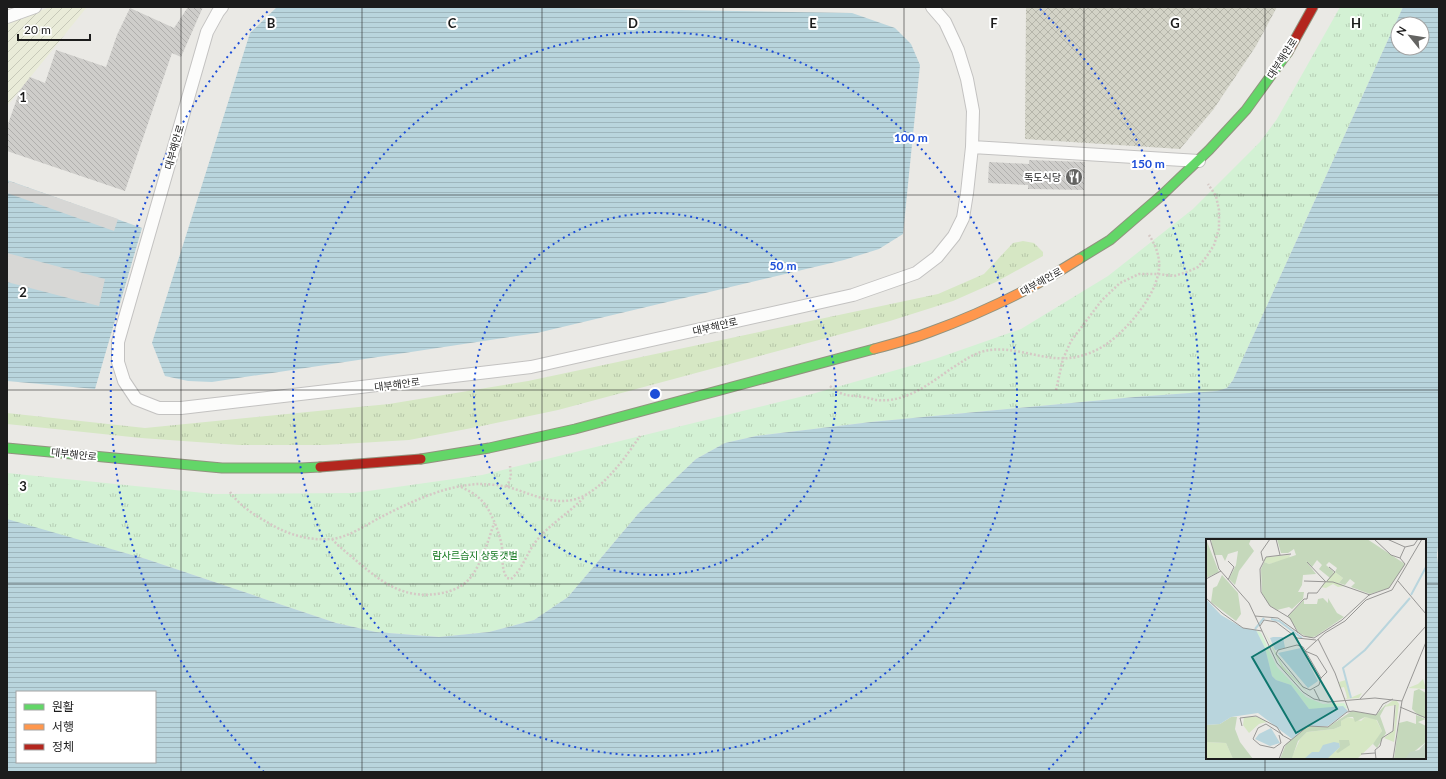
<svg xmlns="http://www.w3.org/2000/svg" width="1446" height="779" viewBox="0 0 1446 779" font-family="Lato,'Noto Sans KR',sans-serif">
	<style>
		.construction { fill: url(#construction-cross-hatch) }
		.farmland { fill: url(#farmland-furrows) }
		.grass { fill: url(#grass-tufts) }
		.park { fill: url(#park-tufts) }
		.water { fill: url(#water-rules); fill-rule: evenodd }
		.pier { fill: #d7d7d5 }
		.building { fill: url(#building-back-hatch) }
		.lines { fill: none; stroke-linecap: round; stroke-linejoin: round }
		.lane-casing { stroke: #c3c2c1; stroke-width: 14 }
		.fast-casing { stroke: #91937e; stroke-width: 11 }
		.slow-casing { stroke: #91937e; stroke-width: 11 }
		.jam-casing { stroke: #91937e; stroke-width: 11 }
		.path { stroke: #d5c8c5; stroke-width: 2.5; stroke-dasharray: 2 2; stroke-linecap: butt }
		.lane { stroke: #fcfcfb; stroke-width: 12 }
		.fast { stroke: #63d668; stroke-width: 9 }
		.slow { stroke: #ff974d; stroke-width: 9 }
		.jam { stroke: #b3261e; stroke-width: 9 }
		.grid { fill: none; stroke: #1c1c1c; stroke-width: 1; stroke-opacity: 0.55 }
		.ring { fill: none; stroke: #1d4ed8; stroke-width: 2; stroke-dasharray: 2 4 }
		.labels { text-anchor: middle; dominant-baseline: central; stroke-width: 4; stroke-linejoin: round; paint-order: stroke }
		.street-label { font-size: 10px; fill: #1c1c1c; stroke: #fff }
		.poi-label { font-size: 10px; fill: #1c1c1c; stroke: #fff; text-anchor: end }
		.park-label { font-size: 10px; fill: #0f751b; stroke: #fff }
		.inset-river { fill: none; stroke: #b9d5dd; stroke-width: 2 }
		.inset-road { fill: none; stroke: #989795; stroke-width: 1 }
		.view { fill: #0f766e; fill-opacity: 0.15; stroke: #0f766e; stroke-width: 2 }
		.inset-edge { fill: none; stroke: #1c1c1c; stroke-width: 2 }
		.grid-label { font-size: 13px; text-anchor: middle; font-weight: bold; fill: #1c1c1c; stroke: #fff; stroke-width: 4; stroke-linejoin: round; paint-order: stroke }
		.centre { fill: #1d4ed8; stroke: #fff; stroke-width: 2 }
		.ring-label { font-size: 12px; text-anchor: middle; font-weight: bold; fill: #1d4ed8; stroke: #fff; stroke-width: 4; stroke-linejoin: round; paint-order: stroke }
	</style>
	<defs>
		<pattern id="construction-cross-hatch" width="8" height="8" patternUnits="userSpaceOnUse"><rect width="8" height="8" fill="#d3d3c7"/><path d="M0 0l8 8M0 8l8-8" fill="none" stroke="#b5b5aa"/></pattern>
		<pattern id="farmland-furrows" width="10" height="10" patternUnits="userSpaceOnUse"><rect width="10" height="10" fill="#e9ebd8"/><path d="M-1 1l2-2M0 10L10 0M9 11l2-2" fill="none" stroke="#c7c9b9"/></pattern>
		<pattern id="grass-tufts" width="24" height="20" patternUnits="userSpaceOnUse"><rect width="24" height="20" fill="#d6e7c4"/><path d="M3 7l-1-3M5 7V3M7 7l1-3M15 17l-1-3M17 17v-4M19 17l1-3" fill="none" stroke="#b7c6a8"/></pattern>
		<pattern id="park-tufts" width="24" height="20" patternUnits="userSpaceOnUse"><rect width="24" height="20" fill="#d3f1d4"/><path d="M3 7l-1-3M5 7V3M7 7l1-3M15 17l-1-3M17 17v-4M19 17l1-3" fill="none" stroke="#b5ceb5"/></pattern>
		<pattern id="water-rules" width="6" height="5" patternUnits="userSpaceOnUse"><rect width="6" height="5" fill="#b9d5dd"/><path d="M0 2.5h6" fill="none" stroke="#9eb6bd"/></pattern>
		<pattern id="building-back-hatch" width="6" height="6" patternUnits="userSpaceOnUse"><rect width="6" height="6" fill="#cecdca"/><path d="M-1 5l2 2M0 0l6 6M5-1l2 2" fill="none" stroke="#b0afad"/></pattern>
	</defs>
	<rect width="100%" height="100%" fill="#eae9e5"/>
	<path class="construction" d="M1026 7H1277L1256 46 1213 110 1180 149 1025 139Z"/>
	<path class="farmland" d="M50 7H87L7 106V23Z"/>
	<path class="grass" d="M1023 241 1034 243 1043 252V256L996 282 953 301 890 321 558 410 477 427 409 440 325 445H239L141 438 7 424V413L145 428 389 404 528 381 938 294 984 274 1013 243Z"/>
	<path class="park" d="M1340 7H1403L1233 380 1227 388 1217 391 1135 397 871 422 756 436 725 443 696 459 638 514 568 597 534 620 489 632 440 637 376 632 336 623 146 559 7 520V473L214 494 354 493 482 475 812 394 935 359 1021 329 1108 276 1193 209 1260 142 1277 119Z"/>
	<path class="water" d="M277 7H506L852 13 895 28 911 44 920 65 903 234 879 249 844 260 537 333 212 382 188 381 165 376 152 343 250 33Z
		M1403 7H1439V537L1437 555 1439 573V772H7V519L146 559 336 623 376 632 439 637 489 632 534 620 568 597 638 514 696 459 725 443 756 436 871 422 1135 397 1217 391 1227 388 1233 380ZM1398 24H1422V48H1398ZM1207 540H1425V758H1207ZM17 692H155V762H17Z
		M7 180 142 228 95 389 7 381Z"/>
	<path class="pier" d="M9 181 118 219 114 231 7 193V187Z
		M7 253 105 279 99 306 7 282Z"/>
	<path class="building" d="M188 7H203L181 57 172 53 125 191 7 151V127L20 90 30 77 45 83 56 50 106 67 117 35 130 8 174 28Z
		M1029 160 1085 162 1084 190 1028 189V185L988 183 989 162 1029 164Z"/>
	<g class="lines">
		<g class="lane-casing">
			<path id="lane" d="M222 7 218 12 207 32 118 342V362L124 381 136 399 159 408H181L531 367 853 295 916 273 937 257 954 236 963 218 967 193 972 147 973 111 967 79 958 50 945 22 932 7
				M7 17 35 7
				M972 147 1199 161"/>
		</g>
		<g class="fast-casing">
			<path id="fast" d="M1079 259 1110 240 1162 195 1209 150 1246 110 1288 52
				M7 448 222 468H301L320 467
				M421 459 489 448 575 429 874 349"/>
		</g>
		<g class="slow-casing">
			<path id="slow" d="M874 349C893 344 912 339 930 332 982 313 1032 289 1079 259"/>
		</g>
		<g class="jam-casing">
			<path id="jam" d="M1288 52 1313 7
				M320 467 421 459"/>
		</g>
		<path class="path" d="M830 386C843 397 849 395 864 397 868 398 872 399 876 400 906 403 929 384 952 368 962 362 971 355 981 352 1010 343 1040 361 1069 358 1082 357 1097 351 1108 343 1130 327 1162 289 1159 261 1158 251 1154 243 1149 235
			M1056 390 1063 359 1071 341 1102 300 1120 283 1139 274H1158L1174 276 1187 272 1198 267 1207 256 1214 245 1219 229V210L1216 196 1208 184
			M461 487C469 491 476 494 482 501 491 510 500 534 502 547 503 557 501 569 507 578L511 579C523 569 527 552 537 540 551 523 571 512 585 496
			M507 487 511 476 510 466
			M230 492C239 505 254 515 267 522 286 534 308 541 331 539 347 538 366 525 381 517 411 502 443 486 478 484 487 484 499 485 508 487 530 493 552 506 576 499 602 491 625 458 640 436
			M332 539C340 548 350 555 359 563 385 585 407 600 442 593 453 591 464 586 471 577 481 564 489 539 494 523"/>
		<use href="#lane" class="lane"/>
		<use href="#fast" class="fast"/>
		<use href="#slow" class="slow"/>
		<use href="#jam" class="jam"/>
	</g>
	<path class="grid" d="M181 7V772M362 7V772M542 7V772M723 7V772M904 7V772M1084 7V772M1265 7V540M7 195H1439M7 390H1439M7 584H1207M1425 584H1439M1265 758V772"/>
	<g class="ring">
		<circle cx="655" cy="394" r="181"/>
		<circle cx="655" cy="394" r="362"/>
		<path d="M264 772A544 544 0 0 1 270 9M1040 9A544 544 0 0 1 1046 772"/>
	</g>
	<defs>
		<g id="restaurant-disc" transform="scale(0.9)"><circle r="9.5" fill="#646462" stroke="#fff"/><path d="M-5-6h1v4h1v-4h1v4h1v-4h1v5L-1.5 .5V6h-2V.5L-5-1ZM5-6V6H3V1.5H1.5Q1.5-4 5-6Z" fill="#fff"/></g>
	</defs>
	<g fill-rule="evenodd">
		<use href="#restaurant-disc" x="1074" y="177"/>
	</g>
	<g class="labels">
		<g class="street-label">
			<text transform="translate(1282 58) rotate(-57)">대부해안로</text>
			<text transform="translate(174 147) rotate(-74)">대부해안로</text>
			<text transform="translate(1041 281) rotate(-29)">대부해안로</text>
			<text transform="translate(715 326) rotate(-13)">대부해안로</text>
			<text transform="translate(397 384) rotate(-7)">대부해안로</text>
			<text transform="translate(74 454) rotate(6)">대부해안로</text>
		</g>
		<g class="poi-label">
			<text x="1061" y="177">독도식당</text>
		</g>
		<g class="park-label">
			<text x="475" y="555">람사르습지 상동갯벌</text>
		</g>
	</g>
	<g transform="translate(1206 539)">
		<rect width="220" height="220" fill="#eae9e5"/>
		<path d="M84 16 83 20 63 25 58 23 60 18ZM129 33 137 39 133 44 139 47 132 48 127 45 120 49 115 48ZM57 90 77 127 105 157 76 129ZM217 140 220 150 202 149 212 145ZM140 141 144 159 156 154 153 159 138 160 141 159 140 154 138 148 134 149 133 143ZM186 162H191L193 165 188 203 178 199 188 191 190 166 178 168ZM38 178H51L61 183 53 185 43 194 37 186ZM142 178 155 182 159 178 170 180 176 192 170 202 151 220H85L94 200 101 193 128 190 135 187V182ZM0 203 20 204 27 220H0Z" fill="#d6e7c4"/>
		<path d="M0 0 13 33 0 39ZM5 0H45L43 5 48 12 33 32 29 46 23 40 30 26 32 12 22 15 19 22 16 16H8ZM71 0H161L199 25 183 49 164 55 145 48 149 44 144 40 139 46 133 44 137 39 129 33 131 29 123 23 120 26 128 33 124 39 113 30 116 26 111 21 106 28 100 22 110 35 97 36 96 46 92 53H98L97 60 86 70 83 68 71 71 63 66 56 54 55 30 58 23 63 25 90 16 88 10 82 14H75ZM16 36 32 54 35 75 30 82 5 63 7 49 11 47ZM117 59 122 64V59L131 74 138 78 110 97 104 99 93 94 82 77 98 61V65H111L112 60ZM213 150 220 154V179L213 177 206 170 208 152ZM181 164 174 177 180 194 171 209 167 205 176 192 171 181 159 178 149 183 147 178H142L135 182V187L128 190 101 193 92 202 86 219 74 220 80 205 102 187 122 188 146 172 170 176ZM210 176 220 180 212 183 220 187V203L199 220H188L193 184 201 182 210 185ZM25 178H31L29 190 34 203 47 220H27L20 204 0 203V186L14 185ZM133 201H143L144 206 132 214 130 213 134 208Z" fill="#c5d8bb"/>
		<path d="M220 203V220H199L204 213 213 211Z" fill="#c4d5c5"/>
		<path d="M50 91 55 94 71 128 100 158 117 165 138 164 141 169 103 170 85 146 70 141 66 137 59 109Z" fill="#d3f1d4"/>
		<path d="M0 60 15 76 37 89 50 91 59 109 66 137 70 141 85 146 103 170 137 167 142 172 122 187H101L86 200 52 174 25 178 14 185 0 186ZM67 98H77L79 109 69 111 64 99ZM95 109 112 142 102 149 72 114ZM65 189 74 204 64 207 49 200 53 195ZM128 203 133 204 134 208 121 220H98L106 213H113L117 206Z" fill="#b9d5dd"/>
		<path class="inset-river" d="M205 56 220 28M65 80 73 82 96 99M49 90 58 79M145 159 137 129 159 111 204 59"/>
		<path class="inset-road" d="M4 0 13 30 43 64 71 124 97 153 108 160 122 163 169 159 196 162M70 0 74 16M168 0 185 16 194 19M181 0 199 8M85 15 60 18 54 30 55 53 64 67 84 79 92 94M22 22 28 28 22 41M57 22 55 13 64 0M101 23 119 42M199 25 194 19 199 8 208 6 212 0M0 40 15 32M98 42 127 43 164 56M121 42 129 33 123 28M192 42 220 75M0 59 16 74 37 89 56 92M49 77 72 79 97 97 108 99 136 81 163 56 183 49 199 25M82 77 98 60H101L102 54H111L120 42M54 87 58 81 70 83 91 99 110 101M112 100 129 134 143 172M91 106 97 108 115 139 113 146 104 151 97 148 70 115 72 111ZM115 139 121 133 111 117 99 112 119 94 139 82 160 61 186 51 216 0M108 150 114 162M154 160 220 87M194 168 220 179M36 187 34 179 50 177 71 188 76 196 85 201M73 196 75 204 68 209 54 206 47 200 52 189 60 185 77 196M155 215 169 214M73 220 78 207 102 187 122 188 141 173 147 172 170 176 177 165 187 160M170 220 169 211 174 207 176 199 187 192 189 166M187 220 196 162 220 103"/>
		<path class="view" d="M87 94 131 170 90 194 46 118Z"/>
		<rect width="220" height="220" class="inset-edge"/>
	</g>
	<g class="grid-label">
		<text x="271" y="28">B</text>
		<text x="452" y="28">C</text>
		<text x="633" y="28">D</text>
		<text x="813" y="28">E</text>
		<text x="994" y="28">F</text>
		<text x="1175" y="28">G</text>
		<text x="1356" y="28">H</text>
		<text x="23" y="102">1</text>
		<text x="23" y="297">2</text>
		<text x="23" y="491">3</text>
	</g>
	<circle cx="655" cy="394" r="6" class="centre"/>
	<g class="ring-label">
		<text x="911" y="142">100 m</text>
		<text x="1148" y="168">150 m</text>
		<text x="783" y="270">50 m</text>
	</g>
	<rect width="1446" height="779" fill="none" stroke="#1c1c1c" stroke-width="16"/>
	<rect x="16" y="691" width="140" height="72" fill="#ffffff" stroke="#a4a4a4"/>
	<rect x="24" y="704" width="20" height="6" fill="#63d668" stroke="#a4a4a4"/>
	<text x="52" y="711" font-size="12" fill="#1c1c1c">원활</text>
	<rect x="24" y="724" width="20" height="6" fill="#ff974d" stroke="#a4a4a4"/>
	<text x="52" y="731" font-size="12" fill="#1c1c1c">서행</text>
	<rect x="24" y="744" width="20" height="6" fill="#b3261e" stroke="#a4a4a4"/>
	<text x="52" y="751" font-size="12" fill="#1c1c1c">정체</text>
	<g transform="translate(1410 36) rotate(300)"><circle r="19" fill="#ffffff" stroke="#a4a4a4"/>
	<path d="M0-3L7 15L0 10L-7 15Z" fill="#646462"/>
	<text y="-6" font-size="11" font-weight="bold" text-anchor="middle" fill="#1c1c1c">N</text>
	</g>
	<path d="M18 34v6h72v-6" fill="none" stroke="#1c1c1c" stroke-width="2"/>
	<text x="24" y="34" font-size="12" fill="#1c1c1c" stroke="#ffffff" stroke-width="3" paint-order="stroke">20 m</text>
</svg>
